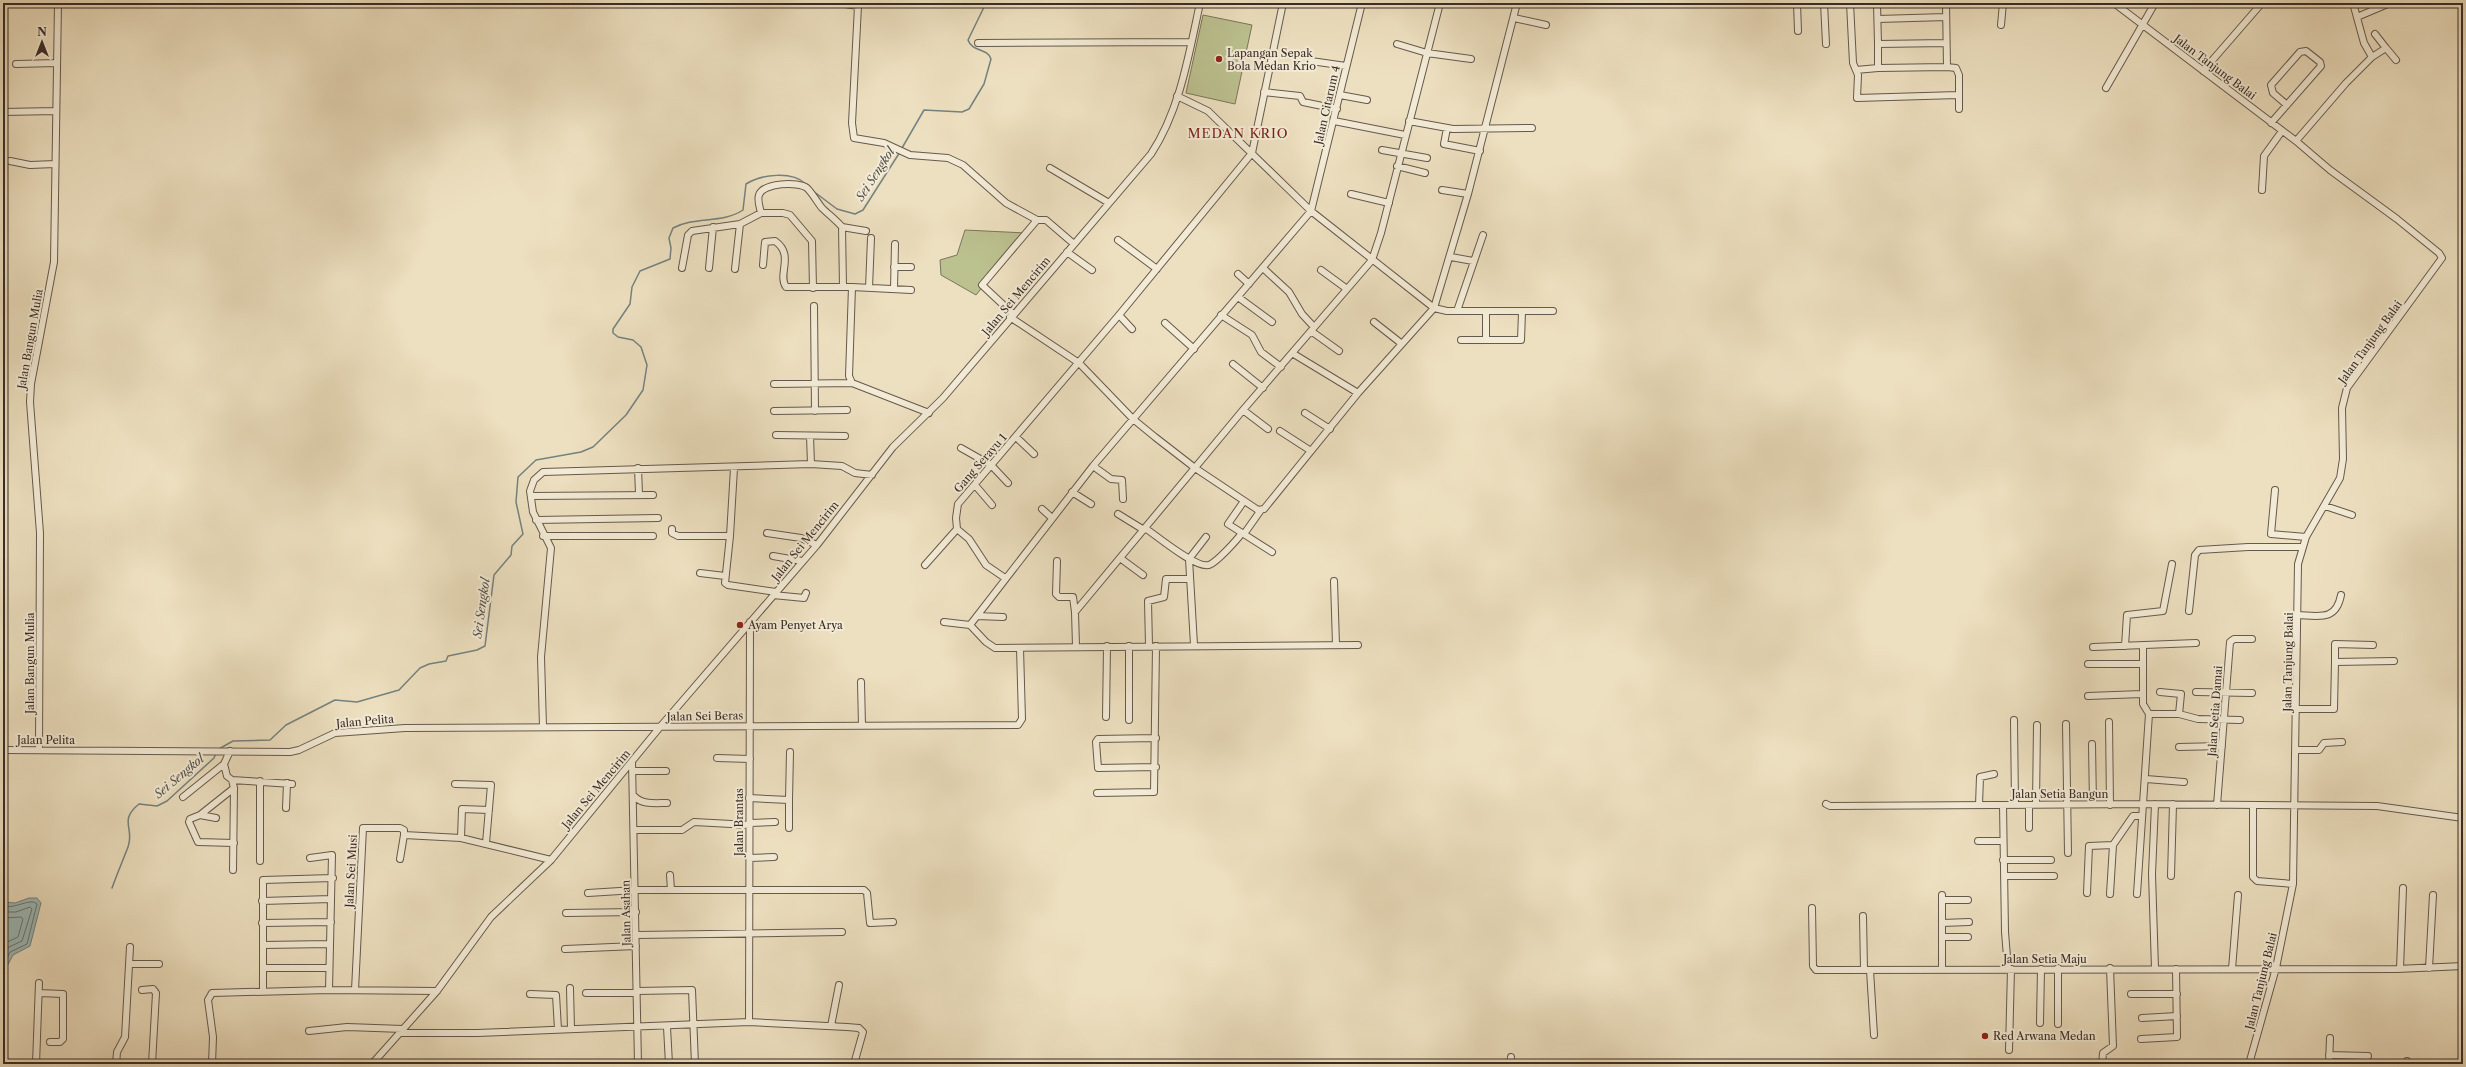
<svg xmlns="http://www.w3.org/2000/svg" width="2466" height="1067" viewBox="0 0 2466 1067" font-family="'Libre Caslon Text',serif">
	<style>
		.green { fill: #bcc190; stroke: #7a765c }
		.water { fill: #9cbbbb; stroke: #748280 }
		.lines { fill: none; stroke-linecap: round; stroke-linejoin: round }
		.shore { stroke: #6a7471; stroke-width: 1 }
		.stream { stroke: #748280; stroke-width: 1.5 }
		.minor-casing { stroke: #66594d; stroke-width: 8 }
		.minor { stroke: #f3ebd6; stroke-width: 6 }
		.poi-dot { fill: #8f2418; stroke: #f3ebd6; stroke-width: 1.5 }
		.labels { text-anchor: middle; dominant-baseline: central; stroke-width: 4; stroke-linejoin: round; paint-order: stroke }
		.poi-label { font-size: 11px; fill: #392c27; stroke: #f3ebd6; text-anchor: start }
		.street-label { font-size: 11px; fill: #392c27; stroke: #f3ebd6 }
		.water-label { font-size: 12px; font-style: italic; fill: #52504c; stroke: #f3ebd6 }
		.quarter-label { font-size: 13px; letter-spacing: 1px; fill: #7a1f14; stroke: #f3ebd6 }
	</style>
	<rect width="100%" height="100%" fill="#ede0c0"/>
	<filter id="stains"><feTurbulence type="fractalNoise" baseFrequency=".005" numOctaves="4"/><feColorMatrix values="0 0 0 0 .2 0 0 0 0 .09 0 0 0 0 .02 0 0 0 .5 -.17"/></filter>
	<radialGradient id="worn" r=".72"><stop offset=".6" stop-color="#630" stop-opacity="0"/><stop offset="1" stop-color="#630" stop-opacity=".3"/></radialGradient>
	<path class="green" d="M1203 15 1252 25 1235 104 1186 93Z
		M965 230 1026 233 976 295 941 275 940 260 957 255Z"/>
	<path class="water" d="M29 898H37L41 903 30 946 13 955 3 974V902L15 903Z"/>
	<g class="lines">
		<path class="shore" d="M3 906C14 910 31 897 37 904L27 944 10 952 3 966
			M3 912H16L30 907 32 909 22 941 9 947 3 954
			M3 918 21 917 23 919 18 937 3 944"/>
		<path class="stream" d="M902 148 924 110 962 112 969 109 984 84 991 59C988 48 972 52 968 40L986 3
			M813 191 837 209 855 214 863 210 900 152
			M217 750 233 741 270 740 286 725 335 700 357 702 399 690 420 668 429 664 446 661 448 656 477 650 485 646 494 575 511 555 512 546 523 534 516 502 518 477 536 460 581 452 593 447 626 415 643 390 647 365 641 347 633 340 618 337 613 333V329L630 304 632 287 640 271 670 259 671 248 669 238 673 228C695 216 722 224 743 210L746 184C762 174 792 171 806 184
			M112 888C117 874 123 860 128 847 135 828 118 821 139 804L157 806 167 801 214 758 216 753"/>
		<g class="minor-casing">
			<path id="minor" d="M838 3 858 6 852 123 854 138 884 143 910 155 948 158 963 165 1006 203 1037 220 982 285 1013 314
				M1797 3 1798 31
				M1824 3 1826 44
				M1850 3 1853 63 1858 75 1857 98 1958 95
				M1877 3 1878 44 1946 43
				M1946 3 1947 67
				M2114 3 2296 141 2330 170 2397 219 2439 253 2442 258 2347 388 2342 408 2343 459 2340 478 2306 537 2298 564 2293 884 2276 968 2249 1064
				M2357 17 2390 3
				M1514 18 1546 25
				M1878 19 1946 17
				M2001 25 2003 3
				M978 43 1191 42
				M1397 44 1427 53 1471 59
				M1878 44V68L1947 67 1956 68 1959 75V109
				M2386 48 2396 60
				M2372 57 2386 48 2375 34
				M1311 61 1346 66
				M16 64 57 63
				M1856 70 1878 68
				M2203 71 2262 3
				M2106 88 2155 3
				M1264 92 1300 96 1303 102 1337 109
				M1340 95 1367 100
				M1177 96 1208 111 1311 211 1434 308 1447 311H1553
				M3 112 56 111
				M1334 121 1405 135
				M1409 121 1453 129 1532 128
				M2271 123 2321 66 2320 62 2306 51 2300 52 2271 85 2273 93 2287 105
				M1447 128 1444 144 1480 151
				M2296 141 2346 83 2372 57 2364 43 2353 3
				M1382 150 1427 158
				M10 161 30 165 55 164
				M1397 166 1425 173
				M1050 168 1109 203
				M1442 190 1468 194
				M2262 190 2264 156 2282 131
				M1351 194 1389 203
				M761 213C760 208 757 200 759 195 763 183 798 181 807 188 813 194 817 202 822 208 828 214 836 220 842 227L843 287H852L849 376 852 383
				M1037 220H1046L1074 244
				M842 227 866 231
				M1118 240 1157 269
				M1067 252 1092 270
				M1451 257 1473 261
				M763 265 765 242 775 241C795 255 777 274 786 287H843
				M894 267H911
				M682 268 688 235 692 231 740 224 761 213H783L790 215 812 241 813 288
				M709 268 713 227
				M1263 268 1289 292 1302 314 1314 327
				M735 269 740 224
				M1321 270 1347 289
				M1238 274 1249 284
				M852 287 911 290
				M869 288 871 238
				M894 289 895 244
				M1238 297 1272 322
				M814 306 815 411
				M1457 311 1483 235
				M1486 312V340
				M1119 315 1132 329
				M1221 315 1252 335 1261 352 1281 367
				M1010 317 1079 363 1133 419 1155 437 1195 468 1258 510 1264 509 1358 393 1434 308 1468 194 1517 3
				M1374 322 1402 344
				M1165 323 1194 349
				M1311 331 1339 351
				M1461 340H1521L1522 312
				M1292 353 1358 393
				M1233 364 1263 388
				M774 384 852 383 929 413
				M1243 410 1268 429
				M774 411 847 410
				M1305 413 1330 429
				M1280 431 1311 451
				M776 435 845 436
				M810 436 811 464
				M1016 437 1034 454
				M961 448 991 465 1008 483
				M1093 466 1111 479 1122 480 1123 499
				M638 468 639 494
				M734 468 730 536 725 583 728 585 776 592
				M975 485 992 505
				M2275 490 2271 534 2306 537
				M1072 492 1091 504
				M531 496 653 495
				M1244 501 1228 524 1272 552
				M2325 506 2352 515
				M1042 509 1052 518
				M1118 514 1144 530
				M536 520 658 518
				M1145 528C1157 536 1196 569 1209 565 1217 562 1236 541 1242 533
				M672 529V533L678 536H730
				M767 533 801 538 817 545
				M1244 534 1261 510
				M543 536H653
				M773 556 802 561
				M1120 558 1143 575
				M1057 561 1056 594 1059 597H1073L1075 612
				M925 565 957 529
				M700 573 725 576
				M1005 578 986 565 969 539 957 529 956 518 958 504 1119 315 1252 153 1283 3
				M1334 581 1336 645
				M773 595 804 598 806 593
				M2189 611 2195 555 2199 550 2248 547H2301
				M2298 615C2320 616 2336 621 2341 595
				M977 616 1003 617
				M944 622 970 625
				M1194 645 1189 559 1206 537
				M1358 645 995 648 986 642 970 625 1093 466 1311 211 1362 3
				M1076 646 1075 612 1243 410 1372 260 1381 233 1440 3
				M1149 646 1148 601 1164 597 1166 579H1189
				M2125 646 2127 615 2163 611 2172 564
				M2093 647 2196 643
				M2335 662V644L2373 645
				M2088 664H2143V704L2149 714
				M2143 664V646
				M861 682 862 726
				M2196 692 2252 693
				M2088 696 2142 694
				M2297 709H2334L2335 662 2394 661
				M2179 714 2198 719 2240 720
				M1106 717 1107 646
				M1129 720V646
				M2014 720 2015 804
				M2109 722 2110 805
				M2066 724 2068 853
				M543 727 541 657 551 548 533 512 530 491 534 480 543 472 811 464 842 466 855 473 872 475
				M2092 744 2093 804
				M2179 747 2222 746
				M3 750 290 752 299 750 335 733 405 728 1018 725 1022 719 1020 648
				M39 750 40 533 30 402 31 384 54 262 58 3
				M2297 750H2319L2324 743 2342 742
				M717 758 750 759
				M632 762 638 1064
				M224 764 227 776 232 780 292 784
				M1156 767 1098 768 1096 742 1098 739 1156 738
				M633 771H666
				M2146 779 2184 782
				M232 780 234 788 233 870
				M260 781V861
				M455 784 491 785 486 843
				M1097 793 1154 792 1156 646
				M634 796C642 805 655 803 667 803
				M183 797 224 764 230 751
				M749 798 789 800 790 752
				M789 800V828
				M1826 804 1830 806 2143 804 2377 806 2463 818
				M2036 804 2037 725
				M1979 805 1980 777 1994 774
				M2003 805 2005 932 2008 969
				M2029 805V828
				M2217 805 2230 642 2234 639H2252
				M2253 805V877L2257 881 2293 884
				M286 808 287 783
				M200 815 234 788
				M216 818 200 815 190 819 189 822 198 842 234 843
				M750 823 775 822
				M634 830H682L694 822 750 825
				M461 838 462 809 489 810
				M1978 841H2003
				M310 858 332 855 329 990
				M749 858 774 857
				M400 859 404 835
				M2003 860H2051
				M670 875 671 890
				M2004 876H2054
				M2171 876 2173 804
				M588 893 636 890H864L867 893 870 923 893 922
				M2087 893 2089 846 2113 845 2133 816H2142
				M2110 894 2113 845
				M2137 894 2149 714H2179L2181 694 2160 692
				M1942 895V969
				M1942 900H1968
				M262 901 331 899
				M1812 908 1813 966 1816 970H1823L2397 969 2463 966
				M566 913 636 912
				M1863 916 1864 970
				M262 923 331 922
				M1942 923 1969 922
				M636 935 842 932
				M1942 937H1968
				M263 945 330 944
				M565 949 636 946
				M130 964H159
				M263 968H329
				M2058 968V1024
				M2429 968 2433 895
				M2155 969 2152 874 2155 804
				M2232 969 2238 895
				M2400 969 2403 888
				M1870 970 1874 1035
				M570 988 571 1029
				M142 990 153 989 156 993 152 1064
				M355 990 363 828H400L404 830V835L461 838 551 860
				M263 991V880L333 878
				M637 991 692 990 695 1064
				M39 993 63 994V1039L60 1042H50
				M586 993H637
				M530 994 556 995 558 1029
				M2131 994H2177
				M2142 1018 2177 1016
				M749 1022 750 622
				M2040 1023 2041 969
				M831 1026 839 985
				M667 1027 669 1064
				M309 1031 347 1027 403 1029
				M400 1033H477L749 1022 847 1027 859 1028 863 1032 854 1064
				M2141 1039 2177 1037 2176 969
				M2009 1050 2011 969
				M2329 1055 2368 1056
				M2407 1061V1064
				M373 1063 399 1064
				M36 1064 39 983
				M116 1064 117 1052 125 1037 130 947
				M212 1064 213 1037 208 1000 212 993 329 990 437 991
				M372 1064 437 991 491 917 551 860 660 727 817 545 893 447 943 398 1151 154C1180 110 1189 54 1200 3
				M1510 1064 1511 1057
				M2102 1064 2103 1053 2113 1046 2110 968
				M2329 1064 2330 1038"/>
		</g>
		<use href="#minor" class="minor"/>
	</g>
	<g class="poi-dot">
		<circle cx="1219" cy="59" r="4"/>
		<circle cx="740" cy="625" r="4"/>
		<circle cx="1985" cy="1036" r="4"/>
	</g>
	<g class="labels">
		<g class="poi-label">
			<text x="1227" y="53">Lapangan Sepak<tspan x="1227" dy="13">Bola Medan Krio</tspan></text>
			<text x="748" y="625">Ayam Penyet Arya</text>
			<text x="1993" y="1036">Red Arwana Medan</text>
		</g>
		<g class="street-label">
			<text transform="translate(2215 67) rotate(37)">Jalan Tanjung Balai</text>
			<text transform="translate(1327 105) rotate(-77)">Jalan Citarum 4</text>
			<text transform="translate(1016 296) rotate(-50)">Jalan Sei Mencirim</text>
			<text transform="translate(30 339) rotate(-80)">Jalan Bangun Mulia</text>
			<text transform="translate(2370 342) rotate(-54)">Jalan Tanjung Balai</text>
			<text transform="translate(980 463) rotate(-49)">Gang Serayu 1</text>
			<text transform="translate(805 541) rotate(-51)">Jalan Sei Mencirim</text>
			<text transform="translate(2288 662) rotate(-89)">Jalan Tanjung Balai</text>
			<text transform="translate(30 663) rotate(-90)">Jalan Bangun Mulia</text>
			<text transform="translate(2215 711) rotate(-86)">Jalan Setia Damai</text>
			<text transform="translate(705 716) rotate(-1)">Jalan Sei Beras</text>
			<text transform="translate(365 721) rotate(-5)">Jalan Pelita</text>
			<text x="46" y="740">Jalan Pelita</text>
			<text transform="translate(596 789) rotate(-50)">Jalan Sei Mencirim</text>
			<text x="2060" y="794">Jalan Setia Bangun</text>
			<text transform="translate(739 822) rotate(-90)">Jalan Brantas</text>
			<text transform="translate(351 871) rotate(-87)">Jalan Sei Musi</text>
			<text transform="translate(626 913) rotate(-91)">Jalan Asahan</text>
			<text x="2045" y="959">Jalan Setia Maju</text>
			<text transform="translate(2261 981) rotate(-76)">Jalan Tanjung Balai</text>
		</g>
		<g class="water-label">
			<text transform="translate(875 174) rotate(-57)">Sei Sengkol</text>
			<text transform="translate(481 608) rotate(-82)">Sei Sengkol</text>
			<text transform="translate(179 776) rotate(-40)">Sei Sengkol</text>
		</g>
		<g class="quarter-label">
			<text x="1238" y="133">MEDAN KRIO</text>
		</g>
	</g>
	<rect width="2466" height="1067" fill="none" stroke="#ede0c0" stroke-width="16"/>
	<rect x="4" y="4" width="2458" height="1059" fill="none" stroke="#392c27" stroke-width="2"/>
	<rect x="8" y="8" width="2450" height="1051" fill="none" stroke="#392c27"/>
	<g transform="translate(42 42)" stroke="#f3ebd6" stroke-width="3" paint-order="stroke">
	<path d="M0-3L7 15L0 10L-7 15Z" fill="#392c27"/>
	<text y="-6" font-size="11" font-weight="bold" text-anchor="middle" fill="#392c27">N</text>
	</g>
	<rect width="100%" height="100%" filter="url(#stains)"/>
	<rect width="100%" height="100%" fill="url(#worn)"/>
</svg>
